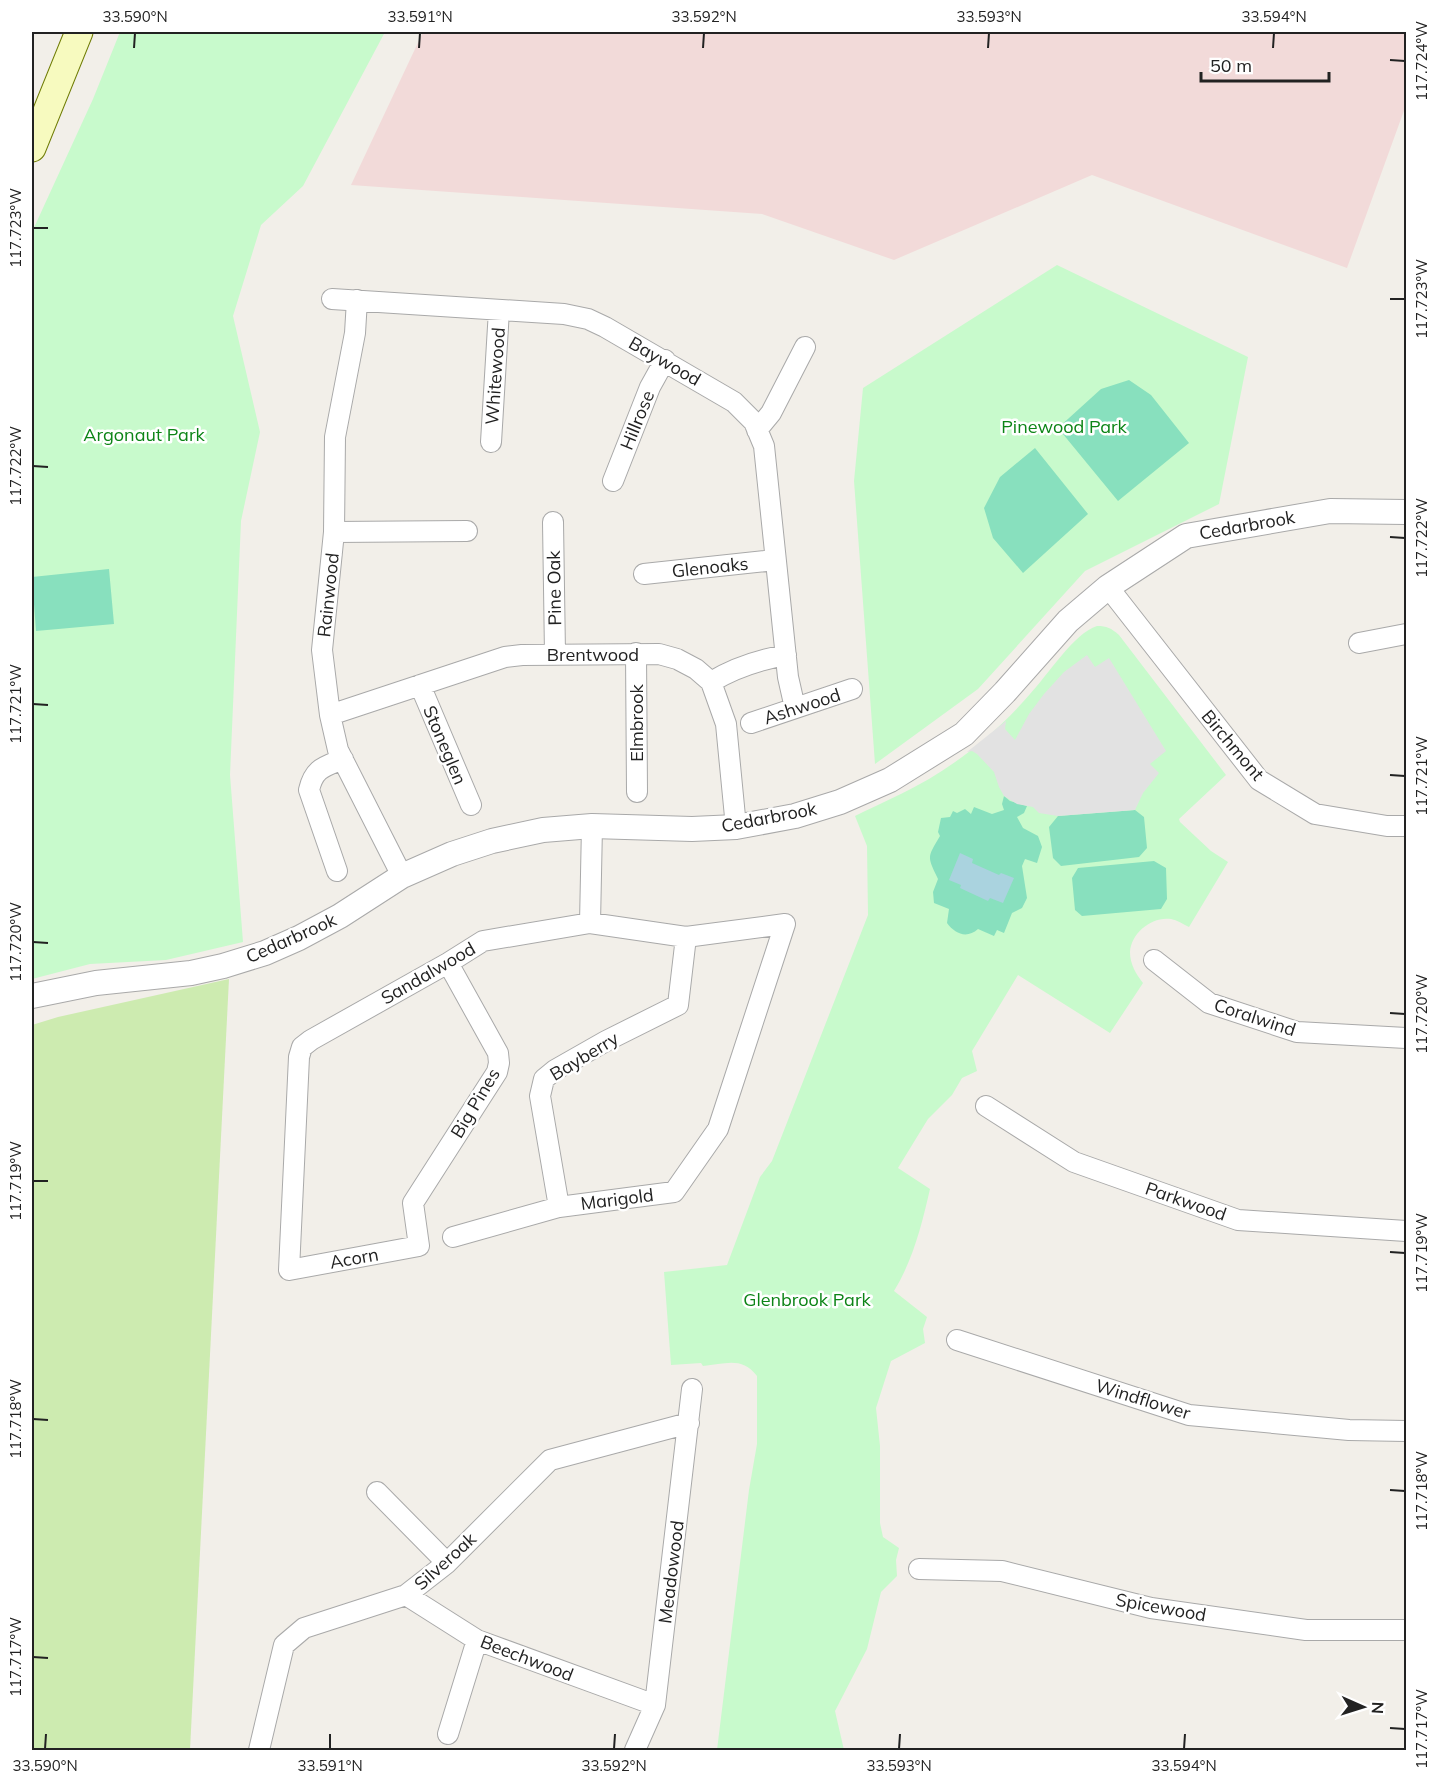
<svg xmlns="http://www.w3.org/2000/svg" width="1438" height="1782" viewBox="0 0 1438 1782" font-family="Mulish,sans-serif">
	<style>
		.commercial { fill: #f2dad9 }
		.grass { fill: #cdebb0 }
		.park { fill: #c8facc }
		.pitch { fill: #88e0be }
		.parking { fill: #e2e2e2 }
		.water { fill: #aad3df }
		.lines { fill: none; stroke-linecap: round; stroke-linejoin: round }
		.minor-casing { stroke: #a9a9a9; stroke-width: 22 }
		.tertiary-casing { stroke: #a9a9a9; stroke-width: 26 }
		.secondary-casing { stroke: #707d05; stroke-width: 29 }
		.minor { stroke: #fff; stroke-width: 20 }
		.tertiary { stroke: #fff; stroke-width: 24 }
		.secondary { stroke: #f7fabf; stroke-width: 27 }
		.ticks { fill: none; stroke: #222; stroke-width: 2 }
		.labels { text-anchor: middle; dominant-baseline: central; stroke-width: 5; stroke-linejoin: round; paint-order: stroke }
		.street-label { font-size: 18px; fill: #222; stroke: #fff }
		.park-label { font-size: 18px; fill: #0c8416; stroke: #fff }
		.neatline { fill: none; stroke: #222; stroke-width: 2 }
		.ticks-label { font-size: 15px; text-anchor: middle; fill: #222 }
	</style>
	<rect width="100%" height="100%" fill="#f2efe9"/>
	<path class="commercial" d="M423 32H1406V105L1347 268 1092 175 894 260 762 214 351 185Z"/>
	<path class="grass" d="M229 979 190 1750H32V1025L58 1017Z"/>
	<path class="park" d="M120 32H385L303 186 261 225 233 316 260 432 241 521 230 775 243 942 166 960 90 964 32 979V232L93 99Z
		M1057 265 1248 357 1219 504 1085 571 978 689 875 764 854 481 863 388Z
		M1097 626C1107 626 1111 628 1119 635L1226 775 1179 819 1180 822 1211 851 1228 862 1189 927C1183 924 1177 920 1171 919 1152 916 1131 933 1130 952 1130 964 1136 974 1143 983L1110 1033 1018 975 972 1051 977 1071 962 1078 952 1095 928 1119 898 1168 930 1189C922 1224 913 1260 894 1291L927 1317 923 1329 925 1343 891 1361 876 1408 880 1446V1523L883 1537 899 1548 896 1560 897 1576 881 1592 867 1649 835 1711 844 1750H717L749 1490 757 1444V1376C742 1356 725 1364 703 1366L701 1363 671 1365 664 1272 727 1265 760 1177 772 1161 868 915 867 846 855 816C879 804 905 793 929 779 966 757 1002 727 1030 694 1047 676 1074 633 1097 626Z"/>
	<path class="pitch" d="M1129 380 1151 395 1189 443 1118 501 1058 428 1101 389Z
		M1035 448 1088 514 1023 573 993 538 984 508 1000 477Z
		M109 569 114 624 36 631 32 577Z
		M1004 796 1010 801 1027 806 1024 813 1017 817 1023 828 1038 836 1042 847 1037 863 1025 859 1022 866 1027 898 1022 908 1012 913 1004 933 997 930 994 936 978 929C967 939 955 934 947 923L949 909 934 903 933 892 938 879C927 856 927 858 940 836L938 832 941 818 950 817 953 811 957 813 965 809 971 814 974 807 992 814 1004 810 1002 804Z
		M1135 810 1144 817 1147 848 1139 857 1061 866 1053 858 1049 827 1058 816Z
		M1154 861 1166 868 1167 899 1161 909 1082 916 1075 910 1072 878 1078 868Z"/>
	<path class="parking" d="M1087 655 1095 667 1109 658 1166 751 1150 764 1159 773 1143 793 1135 810 1058 816 1039 813 1033 807 1017 804 1004 796 999 787 994 772 977 754 972 751 967 752 1006 721 1005 729 1015 740 1029 714 1044 694 1064 672Z"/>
	<path class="water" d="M960 853 973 859 972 863 999 875 1001 873 1014 878 1003 903 990 898 988 901 960 888 961 885 949 880Z"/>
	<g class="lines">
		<g class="minor-casing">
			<path id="minor" d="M332 299 564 314 588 319 605 327 734 402 754 422 764 446 788 677 795 708
				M357 300 355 333 335 437 334 532 322 650 330 715 338 750 402 876
				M757 430 771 413 805 347
				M491 442 499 310
				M613 481 650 387 665 360
				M553 522 555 654
				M334 532 467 531
				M644 574 775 560
				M1108 587 1259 780 1315 814 1387 826H1406
				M1359 643 1406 634
				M636 653 637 792
				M711 682C734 668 758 660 786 655
				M420 685 471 805
				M330 715 505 657 522 655 659 654 677 659 696 669 711 682 726 724 736 827
				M751 723 852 689
				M337 871 309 790C314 768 324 767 343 759
				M590 923 592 826
				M1154 960 1209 1003 1297 1032 1406 1038
				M448 963 498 1053 499 1063 497 1072 413 1203 419 1246 289 1270 299 1057 302 1047 311 1040 448 963 483 941 590 923 686 937 785 924 718 1129 674 1192 559 1207 453 1237
				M986 1106 1074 1162 1238 1220 1406 1231
				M559 1207 540 1096 544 1079 555 1070 606 1041 678 1005 686 937
				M957 1340 1189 1415 1349 1430 1406 1431
				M377 1492 447 1563
				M919 1569 1002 1571 1151 1608 1306 1630H1406
				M406 1595 477 1640 655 1705
				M448 1734 477 1640
				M259 1750 284 1645 304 1628 406 1595 447 1563 550 1460 689 1423
				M635 1750 655 1705 692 1389"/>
		</g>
		<g class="tertiary-casing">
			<path id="tertiary" d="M32 996 96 983 191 973 223 966 265 953 299 938 340 916 402 876 452 854 492 841 543 830 592 826 692 829 736 827 795 816 840 802 890 780 964 734 1005 692 1068 621 1108 587 1186 536 1330 511 1406 512"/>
		</g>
		<g class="secondary-casing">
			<path id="secondary" d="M32 148 79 32"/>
		</g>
		<use href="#minor" class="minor"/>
		<use href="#tertiary" class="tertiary"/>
		<use href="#secondary" class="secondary"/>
	</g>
	<path class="ticks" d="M134 48 135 33M419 48 420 33M703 48 704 33M988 48 989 33M1273 48 1274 33M1390 60 1405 61M33 228H48M1390 299H1405M33 466 48 467M1390 537 1405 538M33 704 48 705M1390 775 1405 776M33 942 48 943M1390 1013 1405 1014M33 1181H48M1390 1252 1405 1253M33 1419 48 1420M1390 1490 1405 1491M33 1657 48 1658M1390 1728 1405 1729M45 1749 46 1734M330 1749V1734M614 1749 615 1734M899 1749 900 1734M1184 1749 1185 1734"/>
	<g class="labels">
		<g class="street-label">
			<text transform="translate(665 361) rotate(30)">Baywood</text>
			<text transform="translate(495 376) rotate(-86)">Whitewood</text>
			<text transform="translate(637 420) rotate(-68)">Hillrose</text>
			<text transform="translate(1247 525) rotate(-10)">Cedarbrook</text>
			<text transform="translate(710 567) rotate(-6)">Glenoaks</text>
			<text transform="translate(554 588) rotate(-91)">Pine Oak</text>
			<text transform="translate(328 595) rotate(-84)">Rainwood</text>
			<text x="593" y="654">Brentwood</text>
			<text transform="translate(802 706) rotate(-18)">Ashwood</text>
			<text transform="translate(636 723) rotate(-90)">Elmbrook</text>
			<text transform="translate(445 745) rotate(67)">Stoneglen</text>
			<text transform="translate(1233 745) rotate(50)">Birchmont</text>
			<text transform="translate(769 817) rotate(-11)">Cedarbrook</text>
			<text transform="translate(291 938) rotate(-24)">Cedarbrook</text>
			<text transform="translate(428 973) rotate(-30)">Sandalwood</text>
			<text transform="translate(1255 1017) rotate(18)">Coralwind</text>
			<text transform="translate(584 1056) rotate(-31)">Bayberry</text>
			<text transform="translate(475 1103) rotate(-59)">Big Pines</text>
			<text transform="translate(617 1199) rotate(-7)">Marigold</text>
			<text transform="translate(1186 1201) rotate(19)">Parkwood</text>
			<text transform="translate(354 1258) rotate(-10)">Acorn</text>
			<text transform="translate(1143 1399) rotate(17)">Windflower</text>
			<text transform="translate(445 1561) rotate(-42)">Silveroak</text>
			<text transform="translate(671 1572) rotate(-83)">Meadowood</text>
			<text transform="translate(1161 1607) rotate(10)">Spicewood</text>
			<text transform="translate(527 1658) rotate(21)">Beechwood</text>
		</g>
		<g class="park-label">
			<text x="1064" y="426">Pinewood Park</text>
			<text x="144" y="434">Argonaut Park</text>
			<text x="807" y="1299">Glenbrook Park</text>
		</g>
	</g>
	<rect width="1438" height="1782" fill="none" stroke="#ffffff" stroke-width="66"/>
	<g transform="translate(1363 1707) rotate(93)" stroke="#ffffff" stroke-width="4.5" paint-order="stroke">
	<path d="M0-4.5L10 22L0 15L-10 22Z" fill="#222222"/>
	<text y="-9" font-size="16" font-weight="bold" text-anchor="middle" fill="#222222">N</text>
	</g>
	<path d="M1201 72v9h128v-9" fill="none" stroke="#222222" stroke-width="3"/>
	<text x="1210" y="72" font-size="18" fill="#222222" stroke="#ffffff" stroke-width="4.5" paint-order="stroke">50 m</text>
	<rect x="33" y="33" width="1372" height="1716" class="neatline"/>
	<g class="ticks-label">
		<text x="135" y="22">33.590°N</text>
		<text x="420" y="22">33.591°N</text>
		<text x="704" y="22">33.592°N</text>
		<text x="989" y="22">33.593°N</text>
		<text x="1274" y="22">33.594°N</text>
		<text transform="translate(1422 61) rotate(-90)" y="5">117.724°W</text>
		<text transform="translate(16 228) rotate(-90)" y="5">117.723°W</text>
		<text transform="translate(1422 299) rotate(-90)" y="5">117.723°W</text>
		<text transform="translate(16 466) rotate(-90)" y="5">117.722°W</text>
		<text transform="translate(1422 538) rotate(-90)" y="5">117.722°W</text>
		<text transform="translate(16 704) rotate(-90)" y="5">117.721°W</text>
		<text transform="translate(1422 776) rotate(-90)" y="5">117.721°W</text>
		<text transform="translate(16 942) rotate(-90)" y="5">117.720°W</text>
		<text transform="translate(1422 1014) rotate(-90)" y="5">117.720°W</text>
		<text transform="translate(16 1181) rotate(-90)" y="5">117.719°W</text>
		<text transform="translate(1422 1253) rotate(-90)" y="5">117.719°W</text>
		<text transform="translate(16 1419) rotate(-90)" y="5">117.718°W</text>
		<text transform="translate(1422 1491) rotate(-90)" y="5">117.718°W</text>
		<text transform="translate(16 1657) rotate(-90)" y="5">117.717°W</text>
		<text transform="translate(1422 1729) rotate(-90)" y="5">117.717°W</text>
		<text x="45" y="1771">33.590°N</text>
		<text x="330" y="1771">33.591°N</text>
		<text x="614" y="1771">33.592°N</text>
		<text x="899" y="1771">33.593°N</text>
		<text x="1184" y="1771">33.594°N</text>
	</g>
</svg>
